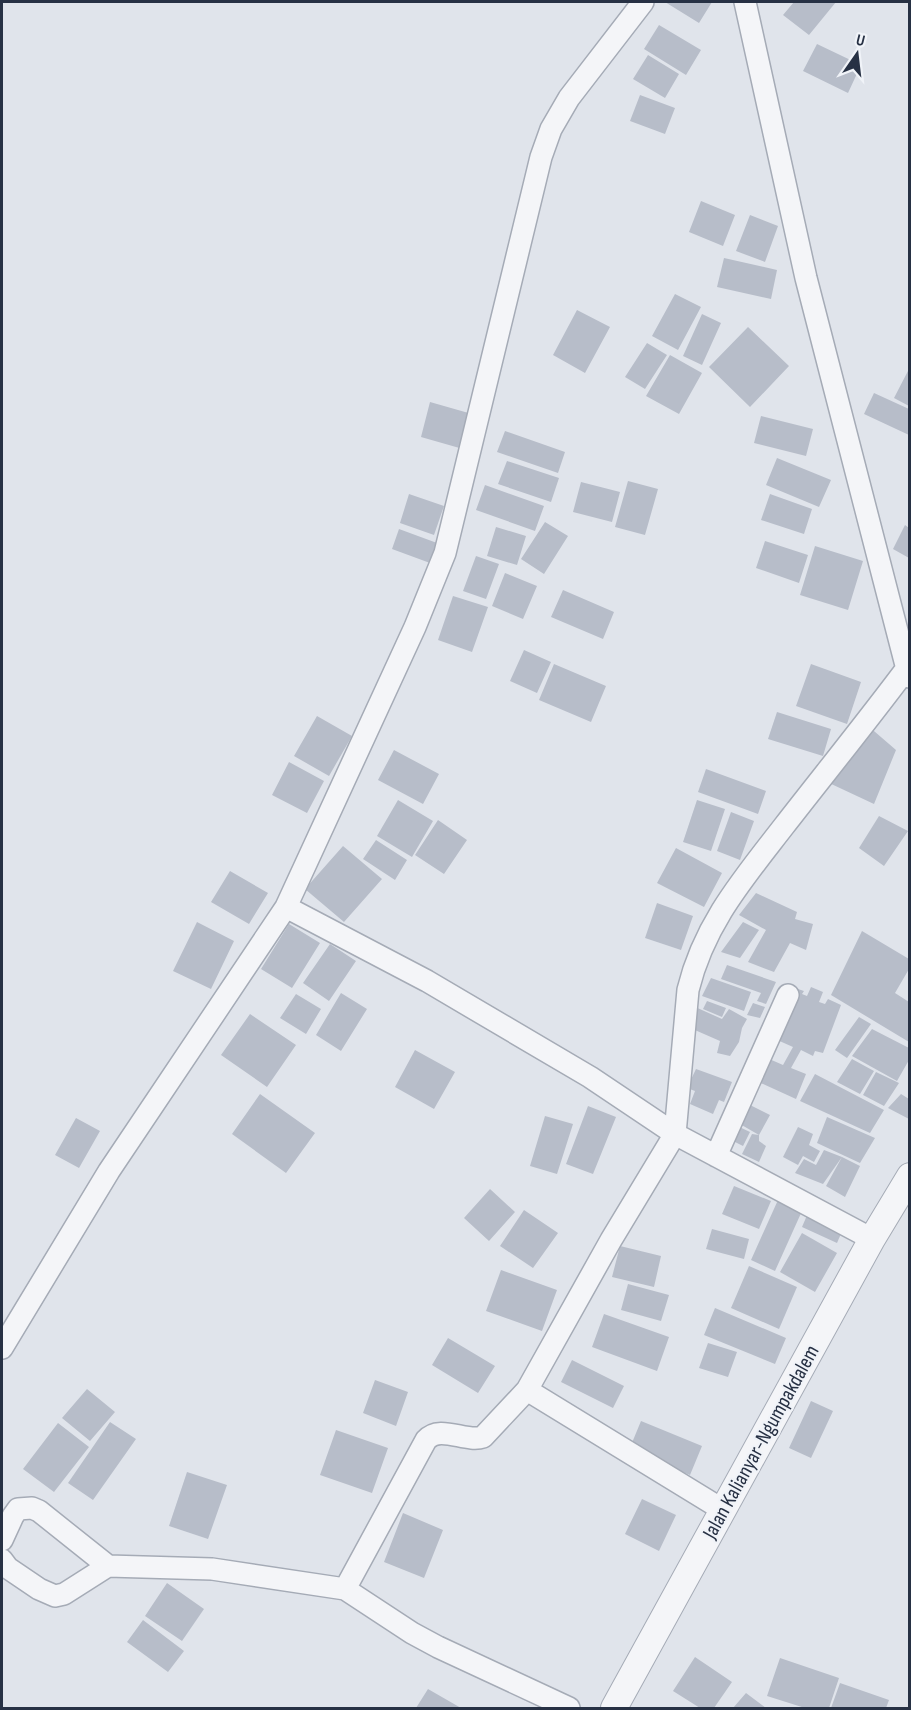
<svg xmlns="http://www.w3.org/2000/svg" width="911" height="1710" viewBox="0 0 911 1710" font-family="'Sofia Sans Condensed',sans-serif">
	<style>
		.building { fill: #b7bdc9 }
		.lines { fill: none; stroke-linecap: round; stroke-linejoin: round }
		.minor-casing { stroke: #a5abb6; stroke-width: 24 }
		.tertiary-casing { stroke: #a5abb6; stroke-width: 28 }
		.minor { stroke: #f4f5f8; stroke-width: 21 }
		.tertiary { stroke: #f4f5f8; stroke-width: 26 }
		.labels { text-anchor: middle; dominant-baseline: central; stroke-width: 4.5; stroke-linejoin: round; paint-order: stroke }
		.street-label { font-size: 21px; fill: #273144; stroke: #f0f3f8 }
	</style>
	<rect width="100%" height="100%" fill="#e0e4eb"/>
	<path class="building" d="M665 2H712L699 23Z
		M794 2H836L809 35 783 15Z
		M659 25 701 50 686 75 644 49Z
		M817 44 861 65 848 93 803 71Z
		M648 55 679 74 665 98 633 79Z
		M640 95 675 108 665 134 630 121Z
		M701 201 735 215 723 246 689 232Z
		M750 215 778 226 765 262 736 251Z
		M724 258 777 270 771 299 717 287Z
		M675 294 701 307 678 350 652 336Z
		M577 310 610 327 585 373 553 355Z
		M702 314 721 323 702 365 683 356Z
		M748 327 789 366 750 407 709 367Z
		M647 343 667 355 645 389 625 377Z
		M670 355 702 373 679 414 646 396Z
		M909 369V406L894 398Z
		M874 393 909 409V435L864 414Z
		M430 402 472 414 463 449 421 437Z
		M761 416 813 429 806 456 754 443Z
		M505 431 565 452 558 473 497 452Z
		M777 458 831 480 819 507 766 485Z
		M507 461 559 478 551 502 498 484Z
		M628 481 658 489 645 535 615 527Z
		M581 482 620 492 612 522 573 512Z
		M485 485 544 506 535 531 476 510Z
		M409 494 444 506 434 535 400 523Z
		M770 494 812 509 804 534 761 520Z
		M545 522 568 536 544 574 521 559Z
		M905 525 909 528V558L893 549Z
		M496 527 526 536 517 565 487 556Z
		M399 529 437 543 430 563 392 549Z
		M765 541 808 555 799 583 756 568Z
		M815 546 863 561 848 610 800 595Z
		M476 556 499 564 486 599 463 591Z
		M505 573 537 586 523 619 492 606Z
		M563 590 614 612 603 639 551 617Z
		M453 596 488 607 472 652 438 640Z
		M524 650 551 662 537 693 510 681Z
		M554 664 606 686 591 722 539 700Z
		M811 664 861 682 847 724 796 706Z
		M777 712 831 729 823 756 768 739Z
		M317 716 352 736 329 776 294 756Z
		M867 725 896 750 874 804 827 782Z
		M394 750 439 774 423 804 378 780Z
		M289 762 324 781 307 813 272 795Z
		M706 769 766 791 758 814 698 792Z
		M398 800 433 821 412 857 377 836Z
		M697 800 725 809 711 851 683 842Z
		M731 812 754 821 740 860 717 851Z
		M879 816 908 831 884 866 859 848Z
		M438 820 467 840 444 874 415 855Z
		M376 840 407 860 395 880 363 859Z
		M343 846 382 879 344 922 305 889Z
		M676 848 722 873 704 907 657 883Z
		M230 871 268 893 249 924 211 902Z
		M756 893 797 912 795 919 813 924 806 950 790 943 774 972 748 962 766 930 739 915Z
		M657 903 693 916 681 950 645 938Z
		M197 922 234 941 211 989 173 971Z
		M743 922 759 930 740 958 721 952Z
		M289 924 320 943 292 988 261 969Z
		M862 931 909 959V969L895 993 909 1002V1042L831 995Z
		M330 944 356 961 329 1001 303 983Z
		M727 965 776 982 766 1004 757 1001 761 993 721 979Z
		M711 978 751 992 744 1011 702 996Z
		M811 987 823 992 819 1002 825 1004 828 999 841 1005 823 1053 815 1051 813 1056 801 1050 791 1068 806 1074 796 1099 754 1080 767 1058 783 1065 793 1047 775 1039 795 988 804 991 802 994 807 996Z
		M341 993 367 1009 341 1051 316 1035Z
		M296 994 321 1009 306 1034 280 1018Z
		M707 1001 726 1008 722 1017 703 1009Z
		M753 1003 765 1007 760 1018 747 1015Z
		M693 1006 722 1019 729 1009 747 1019 742 1028 739 1042 730 1056 717 1053 720 1041 688 1027Z
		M250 1014 296 1045 267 1087 221 1055Z
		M859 1017 871 1024 847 1058 835 1050Z
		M872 1029 909 1048V1060L897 1081 852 1056Z
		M415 1050 455 1072 434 1109 395 1087Z
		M852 1059 874 1071 860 1094 837 1082Z
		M696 1069 732 1082 724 1102 719 1100 713 1114 690 1104 695 1091 687 1088Z
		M876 1072 899 1083 884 1106 863 1095Z
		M815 1074 884 1110 870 1133 800 1101Z
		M260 1094 315 1133 286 1173 232 1134Z
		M901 1094 909 1099V1119L888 1108Z
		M746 1103 770 1115 759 1135V1141L766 1146 759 1162 742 1154 752 1134 759 1135 733 1120Z
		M588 1106 616 1117 593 1174 566 1164Z
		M545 1116 573 1124 557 1174 530 1166Z
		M827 1117 875 1138 860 1163 817 1143Z
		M76 1118 100 1131 79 1168 55 1155Z
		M733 1124 750 1132 743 1146 727 1138Z
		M798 1127 813 1134 809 1145 820 1151 814 1162 803 1156 798 1165 783 1157Z
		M824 1150 842 1157 860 1166 845 1197 826 1186 842 1157 823 1184 795 1173 804 1159 816 1165Z
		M734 1186 771 1201 759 1229 722 1214Z
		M490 1189 515 1212 489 1241 464 1218Z
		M778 1200 802 1211 775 1271 751 1260Z
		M524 1210 558 1233 533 1268 500 1246Z
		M808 1213 843 1229 837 1243 802 1227Z
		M712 1229 749 1239 744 1259 706 1249Z
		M802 1233 837 1253 815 1292 780 1272Z
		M620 1246 661 1256 654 1287 612 1277Z
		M749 1266 797 1287 779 1329 731 1308Z
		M501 1270 557 1290 542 1331 486 1311Z
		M628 1284 669 1295 661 1321 621 1310Z
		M715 1308 786 1338 775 1364 704 1335Z
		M604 1314 669 1337 657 1371 592 1347Z
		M448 1338 495 1366 478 1393 432 1365Z
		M708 1343 737 1352 728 1377 699 1368Z
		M572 1360 624 1386 613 1408 561 1382Z
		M375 1380 408 1392 396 1426 363 1413Z
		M87 1389 115 1412 90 1441 62 1418Z
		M811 1401 833 1411 811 1458 789 1448Z
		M641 1421 702 1446 690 1475 629 1450Z
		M110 1422 136 1439 93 1500 68 1483Z
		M58 1423 89 1447 54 1492 23 1469Z
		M336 1430 388 1448 372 1493 320 1475Z
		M187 1472 227 1485 208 1539 169 1526Z
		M642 1499 676 1515 659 1551 625 1534Z
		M403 1513 443 1530 424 1578 384 1562Z
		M167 1583 204 1609 182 1641 145 1616Z
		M143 1620 184 1651 168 1672 127 1642Z
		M695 1657 732 1682 714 1708H700L673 1691Z
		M780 1658 839 1678 829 1708H805L767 1696Z
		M840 1683 889 1700 886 1708H831Z
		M428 1689 461 1708H416Z
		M746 1693 766 1708H733Z"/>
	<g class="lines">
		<g class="minor-casing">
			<path id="minor" d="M745 2 806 278 909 677
				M286 907 427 981 590 1077 675 1134 872 1239
				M716 1156 788 995
				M2 1348 109 1171 286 907 415 627 445 553 541 157 551 129 569 98 643 2
				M527 1390 723 1510
				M2 1540 13 1516 18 1509 32 1508 39 1511 108 1566 64 1594 55 1596 39 1589 8 1568 2 1560
				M108 1566 212 1569 345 1589 412 1633 438 1647 569 1708
				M345 1589 426 1440C440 1424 466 1443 483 1437L527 1390 611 1240 675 1134 688 990C704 924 743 879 784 826 826 772 869 719 910 664"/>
		</g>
		<g class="tertiary-casing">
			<path id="tertiary" d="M614 1708 872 1239 910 1176"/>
		</g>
		<use href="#minor" class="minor"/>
		<use href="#tertiary" class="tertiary"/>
	</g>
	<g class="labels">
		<g class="street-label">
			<text transform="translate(761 1442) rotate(-61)">Jalan Kalianyar-Ngumpakdalem</text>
		</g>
	</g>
	<rect width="911" height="1710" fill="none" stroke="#273144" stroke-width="6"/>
	<g transform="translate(857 54) rotate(14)" stroke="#f0f3f8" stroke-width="4.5" paint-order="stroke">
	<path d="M0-4.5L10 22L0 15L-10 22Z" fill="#273144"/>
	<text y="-9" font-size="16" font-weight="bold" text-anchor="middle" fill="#273144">U</text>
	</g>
</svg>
